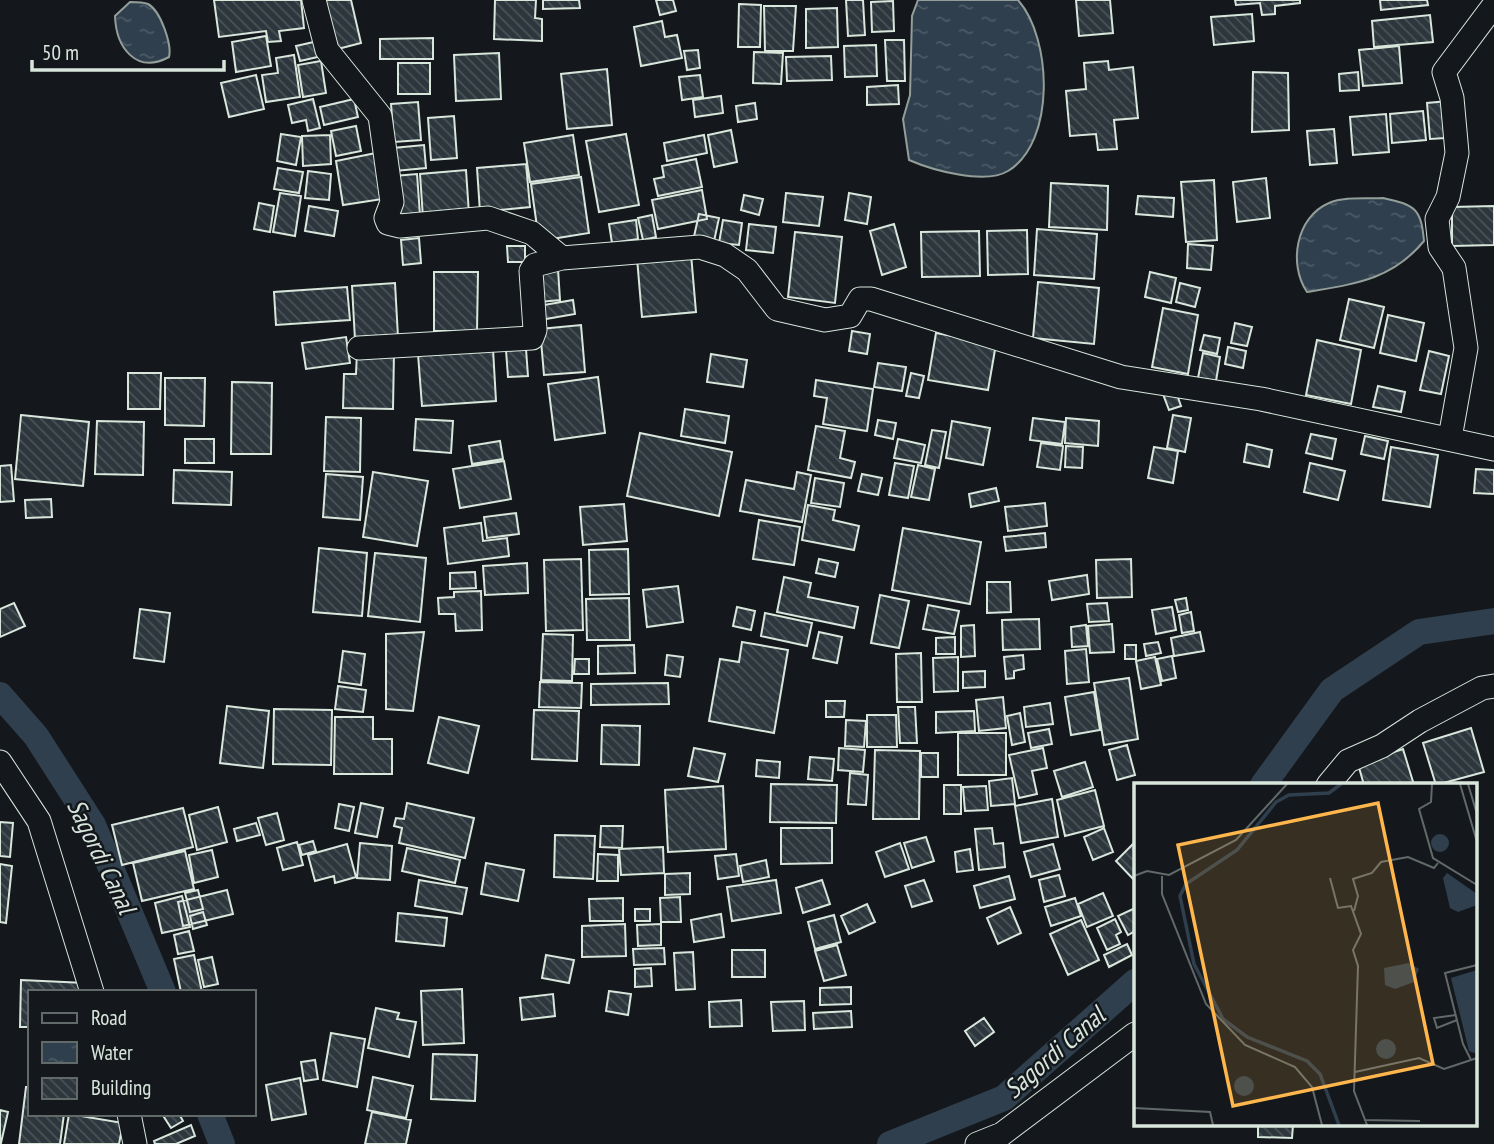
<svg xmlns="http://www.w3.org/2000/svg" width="1494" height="1144" viewBox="0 0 1494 1144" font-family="'PT Sans Narrow',sans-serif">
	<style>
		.water { fill: url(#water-ripples); stroke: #939e99; stroke-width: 2 }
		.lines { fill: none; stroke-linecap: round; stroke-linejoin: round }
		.canal { stroke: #2f3f4d; stroke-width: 26 }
		.building { fill: url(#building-back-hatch); stroke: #d8e6dc; stroke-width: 2 }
		.minor-casing { stroke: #d8e6dc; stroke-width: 25 }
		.minor { stroke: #14181c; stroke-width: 23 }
		.labels { text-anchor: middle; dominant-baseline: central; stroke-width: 5; stroke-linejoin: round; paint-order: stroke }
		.water-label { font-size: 26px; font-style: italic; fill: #d8e6dc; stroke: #14181c }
		.inset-river { fill: none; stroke: #2f3f4d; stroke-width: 3.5 }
		.inset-road { fill: none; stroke: #626a69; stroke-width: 2 }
		.view { fill: #ffb74d; fill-opacity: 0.15; stroke: #ffb74d; stroke-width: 3.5 }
		.inset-edge { fill: none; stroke: #d8e6dc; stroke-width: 3.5 }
	</style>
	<defs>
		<pattern id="water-ripples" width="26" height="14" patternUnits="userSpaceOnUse" patternTransform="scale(1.75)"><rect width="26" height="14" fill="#2f3f4d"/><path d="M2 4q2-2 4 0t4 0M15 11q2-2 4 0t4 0" fill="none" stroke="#4c5b66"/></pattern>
		<pattern id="building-back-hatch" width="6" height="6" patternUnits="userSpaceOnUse" patternTransform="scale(1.75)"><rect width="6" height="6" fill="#2c363c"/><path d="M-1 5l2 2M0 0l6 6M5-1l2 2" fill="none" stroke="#4a5358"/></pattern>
	</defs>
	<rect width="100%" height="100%" fill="#14181c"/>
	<path class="water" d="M918 0H1018C1052 38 1056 142 1008 171 985 185 932 170 909 160L903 119 910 95 912 16Z
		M130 2C135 2 143 2 148 4 161 11 172 45 169 57 136 75 116 47 115 16Z
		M1383 198C1415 205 1421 208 1424 241 1392 280 1354 284 1307 292 1288 264 1296 217 1329 203 1344 196 1367 199 1383 198Z"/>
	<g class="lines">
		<path class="canal" d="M0 695 36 736 93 825 163 992
			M1263 785 1332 690 1419 632 1494 621
			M210 1114 222 1144
			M890 1144 1004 1098 1135 982"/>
	</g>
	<path class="building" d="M214 0H301L304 28 279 31 281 41 268 42 266 31 219 37Z
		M324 0H351L361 43 334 50Z
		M495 0H536L535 18 542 19V41L494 39Z
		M543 0H579L580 8 543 9Z
		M656 0H673L676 11 660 15Z
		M846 0H863L865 35 848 36Z
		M1076 0H1110L1113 33 1079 36Z
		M1235 0H1300V3L1275 6V14L1262 15 1260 3 1236 5Z
		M1380 0H1427L1428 5 1381 10Z
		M893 1 894 31 872 32 871 2Z
		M739 4 761 5 760 47H738Z
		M764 6H796L793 51H765Z
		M837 8 838 47 806 48V9Z
		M1252 14 1254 41 1214 45 1211 17Z
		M1430 15 1433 42 1374 47 1372 21Z
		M662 21 665 37 677 35 682 58 641 66 634 27Z
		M266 36 271 66 236 72 232 42Z
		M433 38V59H380V39Z
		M885 40H904L905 81H887Z
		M318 41 322 56 300 61 296 46Z
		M876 45 877 76 845 77 844 46Z
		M1399 46 1402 83 1363 86 1359 50Z
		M698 50 700 68 687 70 684 51Z
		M754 52 783 53 781 84 753 83Z
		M499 53 501 99 456 101 454 55Z
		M294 55 300 97 266 102 262 75 278 73 276 58Z
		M831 56 832 80 787 81 786 57Z
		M321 61 326 93 303 97 298 65Z
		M1108 61 1109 70 1133 67 1138 118 1114 120 1117 149 1098 150 1096 134 1070 136 1066 91 1086 89 1084 63Z
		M398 63H430V94H398Z
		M607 69 612 125 567 129 561 74Z
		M1253 72 1288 73 1289 130 1252 132Z
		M1358 72 1359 90 1340 91 1339 74Z
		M256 75 264 109 229 117 221 83Z
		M700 75 703 97 682 100 679 77Z
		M898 85 899 104 867 105V87Z
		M721 96 723 113 695 117 693 100Z
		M313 99 320 128 308 131 306 120 292 123 288 105Z
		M354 99 358 117 324 125 320 107Z
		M1459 100 1462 137 1430 139 1427 103Z
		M418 102 421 140 394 142 391 104Z
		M755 103 757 119 738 122 736 106Z
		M1423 111 1426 140 1392 143 1390 114Z
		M1386 114 1389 152 1353 155 1350 117Z
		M454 116 457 158 431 160 428 118Z
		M356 126 361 151 336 156 331 131Z
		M1334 129 1337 163 1310 165 1307 131Z
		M731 130 737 162 714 167 708 135Z
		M281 134 301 137 296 165 277 161Z
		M626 134 639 205 599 212 586 141Z
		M330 135 331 164 303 166 302 136Z
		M573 135 579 175 530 182 524 143Z
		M704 135 707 153 667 161 664 143Z
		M424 145 426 168 395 171 393 148Z
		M381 152 389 198 343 205 336 161Z
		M696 159 702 187 658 196 654 179 664 177 662 166Z
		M526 164 530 207 480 212 477 168Z
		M278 168 303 172 299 193 274 189Z
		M466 170 469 214 423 218 420 174Z
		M308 171 331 174 329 200 305 198Z
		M417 174 420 215 397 217 394 176Z
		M581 177 589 233 539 241 531 184Z
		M1266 178 1270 218 1237 222 1233 182Z
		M1214 180 1217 240 1186 242 1181 182Z
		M1051 183 1108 186 1107 230 1049 227Z
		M702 190 707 219 658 229 652 200Z
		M280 193 301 196 295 236 273 232Z
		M786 193 823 197 819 226 783 222Z
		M849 193 871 197 867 224 845 220Z
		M744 195 763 199 759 215 741 210Z
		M1138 196 1174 198 1173 217 1136 214Z
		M259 203 274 206 270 232 254 229Z
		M309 206 338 211 334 236 305 231Z
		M1494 206V245L1452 246V207Z
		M699 214 719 218 713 246 693 241Z
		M652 215 656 237 643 240 638 218Z
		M636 220 638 239 612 243 609 224Z
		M723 220 742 223 739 245 719 243Z
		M749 224 776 227 773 253 746 250Z
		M894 224 906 267 882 275 870 231Z
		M1037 229 1097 234 1094 279 1034 275Z
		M1027 230 1028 274 988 275 987 231Z
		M979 231 980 276 922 277 921 232Z
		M795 232 842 237 835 303 788 297Z
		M419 238 421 263 403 265 401 240Z
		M1188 244 1213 246 1211 270 1187 268Z
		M507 246H525V262H508Z
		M691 254 696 312 642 317 637 258Z
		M558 269 560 300 540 302 538 271Z
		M434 272H478L477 331H434Z
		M1150 272 1176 278 1171 303 1145 297Z
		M1038 282 1099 288 1094 344 1033 338Z
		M395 283 398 337 355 340 352 286Z
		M1180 283 1200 288 1195 307 1176 302Z
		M347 287 350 320 276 325 274 292Z
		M1349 299 1384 307 1374 348 1340 340Z
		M573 300 575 314 540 320 538 306Z
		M1163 308 1198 315 1188 374 1152 367Z
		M1388 315 1424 323 1416 361 1380 353Z
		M1235 323 1252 327 1247 346 1231 343Z
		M581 325 585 372 544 375 540 329Z
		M852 331 870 334 867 354 849 351Z
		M936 333 996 344 988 390 928 380Z
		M1204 335 1220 338 1217 354 1200 350Z
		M346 337 350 363 306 369 302 343Z
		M1317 340 1361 350 1351 404 1306 395Z
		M1228 347 1246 351 1243 368 1225 364Z
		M493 349 496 401 422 406 418 354Z
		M526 349 528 376 508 377 506 350Z
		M1429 351 1449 356 1441 394 1420 390Z
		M357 352 394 353 393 409 343 408 344 374H356Z
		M1203 353 1220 357 1216 381 1198 378Z
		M711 354 747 360 743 387 707 382Z
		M878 363 906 367 902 391 874 387Z
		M128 373H161L160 409H128Z
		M911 373 924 376 919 398 906 396Z
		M598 377 605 433 555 440 548 384Z
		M165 378H205L204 426 165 425Z
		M816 380 873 389 867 431 823 424 827 398 814 396Z
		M232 382 272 383 271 454H231Z
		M1378 386 1405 392 1401 412 1373 407Z
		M1175 389 1181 406 1169 410 1163 394Z
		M685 409 729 416 725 443 681 436Z
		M21 415 89 422 83 486 15 479Z
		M1173 415 1191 418 1185 452 1167 448Z
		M326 417 361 418 360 472 324 471Z
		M1033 418 1065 422 1062 444 1030 440Z
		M1066 418 1099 421 1098 446 1065 443Z
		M416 419 453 421 451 453 414 450Z
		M878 420 896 423 893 439 875 435Z
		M97 421 144 422 143 475 95 474Z
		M952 421 990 428 983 465 946 458Z
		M816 426 845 431 840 458 855 462 851 478 808 470Z
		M932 430 946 432 939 468 925 465Z
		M640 433 732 452 719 516 627 496Z
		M1311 434 1336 439 1332 459 1306 453Z
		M1365 436 1388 441 1384 459 1361 454Z
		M185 439H214V463H185Z
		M898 439 925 445 921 463 894 458Z
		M500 441 503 459 472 464 469 446Z
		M1041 443 1063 446 1060 470 1037 467Z
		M1247 444 1272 450 1269 467 1244 462Z
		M1066 446 1083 447 1082 468 1065 467Z
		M1154 447 1178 451 1173 483 1148 478Z
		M1391 447 1438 455 1430 507 1383 500Z
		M504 461 511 499 460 508 453 469Z
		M895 463 914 466 908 498 889 495Z
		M1310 463 1345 471 1338 500 1304 492Z
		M11 465 14 501 0 502V466Z
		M918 465 935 469 929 500 911 497Z
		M1476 469 1494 470V494L1474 493Z
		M174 470 232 472 231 505 173 503Z
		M373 472 428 481 417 546 363 537Z
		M797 472 811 475 802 522 740 511 746 480 794 489Z
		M326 474 363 477 360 520 323 517Z
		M862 474 882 478 878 495 858 491Z
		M815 478 844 483 840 507 811 503Z
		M996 488 999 501 971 507 969 494Z
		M51 499 52 517 26 518 25 500Z
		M1045 503 1047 526 1008 531 1005 507Z
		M624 504 627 541 583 545 580 507Z
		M808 505 835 510 833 520 859 526 854 550 802 540Z
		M516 513 519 534 487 538 484 517Z
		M759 520 800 527 794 565 753 559Z
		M481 523 483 541 507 538 509 556 448 564 444 528Z
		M903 528 981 542 970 604 892 590Z
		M1045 533 1046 547 1006 551 1004 537Z
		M319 548 367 553 362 616 313 612Z
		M628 549 629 594 590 595 589 550Z
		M375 553 426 558 420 622 368 616Z
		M581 559 583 630 546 631 544 560Z
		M819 559 838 563 835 577 816 573Z
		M1131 559 1132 597 1097 598 1096 560Z
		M527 563 528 593 485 595 483 566Z
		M475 572 476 588 450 589V573Z
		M1087 575 1089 594 1052 600 1049 581Z
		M784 577 811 583 808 597 858 607 854 628 777 612Z
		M987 582H1010L1011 612 987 613Z
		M678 586 683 622 647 627 643 590Z
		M481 591 482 630 456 631 455 614H439L438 598 454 597V592Z
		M880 595 909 601 899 648 871 643Z
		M629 598 630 640H587L586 599Z
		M1186 598 1188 610 1178 612 1175 600Z
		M14 603 25 626 0 637V609Z
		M1107 603 1109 621 1089 622 1087 604Z
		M928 605 959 611 954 634 923 629Z
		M737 607 755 611 751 630 733 626Z
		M1172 607 1176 630 1156 634 1152 610Z
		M140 609 170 613 164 662 134 658Z
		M1191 612 1194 631 1182 633 1179 615Z
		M765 613 812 623 807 646 761 636Z
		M1039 619 1040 649 1003 650 1002 620Z
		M1112 624 1114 652 1090 653 1088 626Z
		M974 625 975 656 961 657V626Z
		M1086 625 1088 646 1072 647 1071 627Z
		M424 632 413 711 386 709V634Z
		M819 632 842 637 837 663 813 658Z
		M1200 632 1204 651 1174 656 1171 638Z
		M543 634 573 635 572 681 541 680Z
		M955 637V654H936V638Z
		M742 642 788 650 774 733 709 721 720 659 739 662Z
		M1158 642 1161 653 1146 656 1144 644Z
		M634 645 635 673 598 674V646Z
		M1125 645H1136V659H1125Z
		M1086 649 1089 682 1067 684 1065 651Z
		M343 651 365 654 361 685 339 682Z
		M921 653 922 702H897L896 654Z
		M667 655 683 657 680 677 665 675Z
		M1023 655 1024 669 1014 671V678L1006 679 1004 657Z
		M1172 656 1176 678 1162 681 1157 659Z
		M958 657V691L934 692 933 658Z
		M1155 657 1161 685 1141 689 1136 661Z
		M575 659H589V674H574Z
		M985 671V687L963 688V672Z
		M1129 678 1138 739 1104 745 1094 683Z
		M540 682 582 683 581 708 539 707Z
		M668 683 669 704 591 705V684Z
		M338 686 366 690 363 712 335 709Z
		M1094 692 1100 730 1071 735 1065 697Z
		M1003 697 1006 728 979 731 976 700Z
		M826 701H845L844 717H826Z
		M1050 703 1053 724 1026 727 1024 707Z
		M227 706 269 711 263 768 220 763Z
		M898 707H915L917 743H900Z
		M274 709 332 710 331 765 273 764Z
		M534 710 579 711 577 761 532 759Z
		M974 711 975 731 936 733V712Z
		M1020 713 1025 742 1012 745 1007 716Z
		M867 715H896L897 747H867Z
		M335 717H373V739H392V774H334Z
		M439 717 479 726 468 773 428 763Z
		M846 720 866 721 864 747 845 746Z
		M602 725 640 726 639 765 601 764Z
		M1471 728 1484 772 1436 785 1423 743Z
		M1049 729 1052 744 1031 748 1028 733Z
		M958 733H1006V775H958Z
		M1127 745 1135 775 1117 780 1109 750Z
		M694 748 725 754 718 782 688 776Z
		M839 748 865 750 863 772 838 770Z
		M1043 748 1047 768 1032 771 1037 794 1019 798 1009 755Z
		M1403 749 1414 785H1364L1358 764Z
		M875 750 920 751 919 819H873Z
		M921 753H938V777H921Z
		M810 757 834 759 832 781 808 779Z
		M757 760 780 762 779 778 756 776Z
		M1085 762 1093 787 1062 797 1054 771Z
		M850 773 868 775 866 805 848 804Z
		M1012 778 1015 804 991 806 989 781Z
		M771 784 837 785 836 823 770 822Z
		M944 785H961V814H944Z
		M723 786 726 849 668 852 665 790Z
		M986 786 988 810 965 811 963 787Z
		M1095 790 1104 826 1065 836 1057 800Z
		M1052 799 1058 837 1021 843 1015 806Z
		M361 803 383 808 377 837 355 833Z
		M407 803 474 818 465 858 399 843 402 828 394 826 396 818 404 819Z
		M339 804 354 807 349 831 335 828Z
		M218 807 227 842 197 850 189 815Z
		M183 808 193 847 122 865 112 825Z
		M277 813 284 840 266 845 258 818Z
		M0 822 13 823 10 857 0 856Z
		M256 823 260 835 237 841 234 829Z
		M601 826H623L622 848 600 847Z
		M781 828H832V863L781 864Z
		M992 828 994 844 1003 843 1005 867 979 870 975 829Z
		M1104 828 1113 852 1093 860 1084 837Z
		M555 835 595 836 593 879 554 877Z
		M926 837 934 861 912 868 904 843Z
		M313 841 316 851 302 855 299 845Z
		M297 842 303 865 283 870 277 848Z
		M1135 842V881L1116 861Z
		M360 843 392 846 390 880 357 878Z
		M900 843 909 869 885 877 876 852Z
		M347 844 356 877 335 883 334 876 315 881 308 855Z
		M1053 844 1060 869 1031 877 1024 852Z
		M663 847 664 873 621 875 619 849Z
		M407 848 460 860 455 883 402 871Z
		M970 849 973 870 957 872 955 852Z
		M212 850 218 877 194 883 189 855Z
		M185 851 194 889 142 901 133 863Z
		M598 854 618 855V881H597Z
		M736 854 739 876 718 879 715 856Z
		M766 860 769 877 743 882 740 866Z
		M486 863 524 870 518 901 481 894Z
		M0 864 12 866 6 923 0 922Z
		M690 873V894L665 895V874Z
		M1059 875 1065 896 1044 902 1039 880Z
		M1009 876 1015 899 980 908 974 886Z
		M419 880 467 888 462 914 415 906Z
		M776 880 781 913 732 921 727 887Z
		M822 880 830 904 803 913 796 888Z
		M924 880 932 901 912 907 905 886Z
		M198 890 203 909 190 912 185 893Z
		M227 890 233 914 183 926 178 902Z
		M1103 893 1113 916 1087 927 1078 904Z
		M182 896 190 927 162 933 155 903Z
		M680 897 681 922H661L660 898Z
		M623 898V921H590L589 899Z
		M1075 898 1081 916 1051 926 1045 907Z
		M867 904 875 922 849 934 841 916Z
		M1010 907 1021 933 998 944 987 918Z
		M1135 908V931L1128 935 1118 916Z
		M635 909H650V921H635Z
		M203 912 207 925 193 929 190 916Z
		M398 913 447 918 444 946 396 941Z
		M721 914 724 937 694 942 691 920Z
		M834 915 841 942 815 949 808 922Z
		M1115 919 1121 932 1116 935 1120 944 1107 950 1097 928Z
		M1081 920 1099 960 1068 975 1050 934Z
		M625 924 626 956 582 957V926Z
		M661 924V945L638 946 637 925Z
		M189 931 194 951 178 954 174 935Z
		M1127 944 1132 955 1109 967 1104 955Z
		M837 945 846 975 824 981 815 951Z
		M664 948 665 964 634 965 633 949Z
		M732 950H765V977H732Z
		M693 952 695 989 676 990 674 953Z
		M194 955 202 992H181L174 959Z
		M546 955 574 960 569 983 542 978Z
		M212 957 218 984 204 987 198 960Z
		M651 968 652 986 635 987V969Z
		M21 980 85 983 87 992H30V1027H20Z
		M851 987V1004L820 1005V988Z
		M462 989 464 1043 423 1045 421 991Z
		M609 991 631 994 628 1015 606 1011Z
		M553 994 555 1016 522 1020 520 998Z
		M741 1000 742 1026 710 1027 709 1002Z
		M804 1001 805 1030 773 1031 771 1002Z
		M376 1008 399 1013 397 1019 416 1022 409 1057 368 1048Z
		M851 1011 852 1027 814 1029 813 1013Z
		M984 1018 994 1032 975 1046 965 1031Z
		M331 1033 365 1039 357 1087 323 1080Z
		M433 1054 477 1055 475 1101 431 1099Z
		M315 1060 318 1079 304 1081 301 1062Z
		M373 1077 413 1086 406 1118 367 1110Z
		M300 1078 306 1114 272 1120 266 1085Z
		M26 1087H30V1114H64L60 1144H19Z
		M0 1110 8 1112 1 1143H0Z
		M372 1112 411 1120 406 1144H365Z
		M69 1114 123 1123 119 1144H64Z
		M162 1114H179L183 1121 171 1128Z
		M191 1125 195 1136 176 1144H155L154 1141Z
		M1258 1125H1293L1292 1138 1258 1137Z"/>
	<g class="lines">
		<g class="minor-casing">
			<path id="minor" d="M314 0 327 50 380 116 392 202 386 218 388 223 400 226 488 218 532 233 562 258
				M359 348 532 338 535 330 531 271 535 265 562 258 700 247 725 255 747 270 777 309 825 320 850 316 860 299H871L1121 377 1261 399 1494 449
				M1450 438 1466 348 1454 268 1440 247 1437 219 1448 197 1457 153 1452 98 1444 72 1494 5
				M0 762 39 821 92 992
				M1328 785 1348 761 1382 746 1420 721 1482 688 1494 686
				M129 1114 135 1144
				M977 1144 1002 1134 1135 1034"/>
		</g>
		<use href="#minor" class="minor"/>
	</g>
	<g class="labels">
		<g class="water-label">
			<text transform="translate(102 856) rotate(64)">Sagordi Canal</text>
			<text transform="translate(1054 1052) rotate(-41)">Sagordi Canal</text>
		</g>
	</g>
	<g transform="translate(1134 783)">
		<rect width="343" height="343" fill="#14181c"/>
		<path d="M297 60a9 9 0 1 1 18 0a9 9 0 1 1-18 0ZM313 90 343 111V122L324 129 316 125 309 95ZM275 180 285 186 280 199 261 206 251 202 250 185ZM343 187V269L340 270 335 268 317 195ZM242 266a10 10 0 1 1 20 0a10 10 0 1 1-20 0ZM100 303a10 10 0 1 1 20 0a10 10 0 1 1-20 0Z" fill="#2f3f4d"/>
		<path class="inset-river" d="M205 342 186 291 173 278 113 254 89 236 60 181 46 113 52 101 103 67 142 19 155 12 195 10 207 1"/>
		<path class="inset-road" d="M298 1 297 19 285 26 299 75 343 102M326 1 343 59M334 1 343 31M0 93 13 88 35 92 102 57 153 1M28 93V111L72 221 111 262 161 284 178 304 188 342M196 95 204 125 217 123 227 151 219 167 224 183 220 308 233 342M220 128 224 113 219 96 238 90 247 79 274 74 300 85 304 80M343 182 311 190 329 261 337 277 343 275M322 232 300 235 303 245 323 237M221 289 285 275 310 286 337 277M0 325 76 329 79 342M230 337 286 338"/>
		<path class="view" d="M244 20 299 281 99 323 44 62Z"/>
		<rect width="343" height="343" class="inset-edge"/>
	</g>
	<rect x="28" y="990" width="228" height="126" fill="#14181c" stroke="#626a69" stroke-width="2"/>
	<rect x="42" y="1013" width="35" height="10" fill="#14181c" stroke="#626a69" stroke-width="2"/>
	<text x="91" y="1025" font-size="21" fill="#d8e6dc">Road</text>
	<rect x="42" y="1042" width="35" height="21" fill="url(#water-ripples)" stroke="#626a69" stroke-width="2"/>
	<text x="91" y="1060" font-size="21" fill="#d8e6dc">Water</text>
	<rect x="42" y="1078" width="35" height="21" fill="url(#building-back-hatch)" stroke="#626a69" stroke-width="2"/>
	<text x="91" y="1095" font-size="21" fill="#d8e6dc">Building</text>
	<path d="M32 60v10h192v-10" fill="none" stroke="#d8e6dc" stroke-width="3.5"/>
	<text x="42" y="60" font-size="21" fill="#d8e6dc" stroke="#14181c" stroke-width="5" paint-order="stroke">50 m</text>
</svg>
